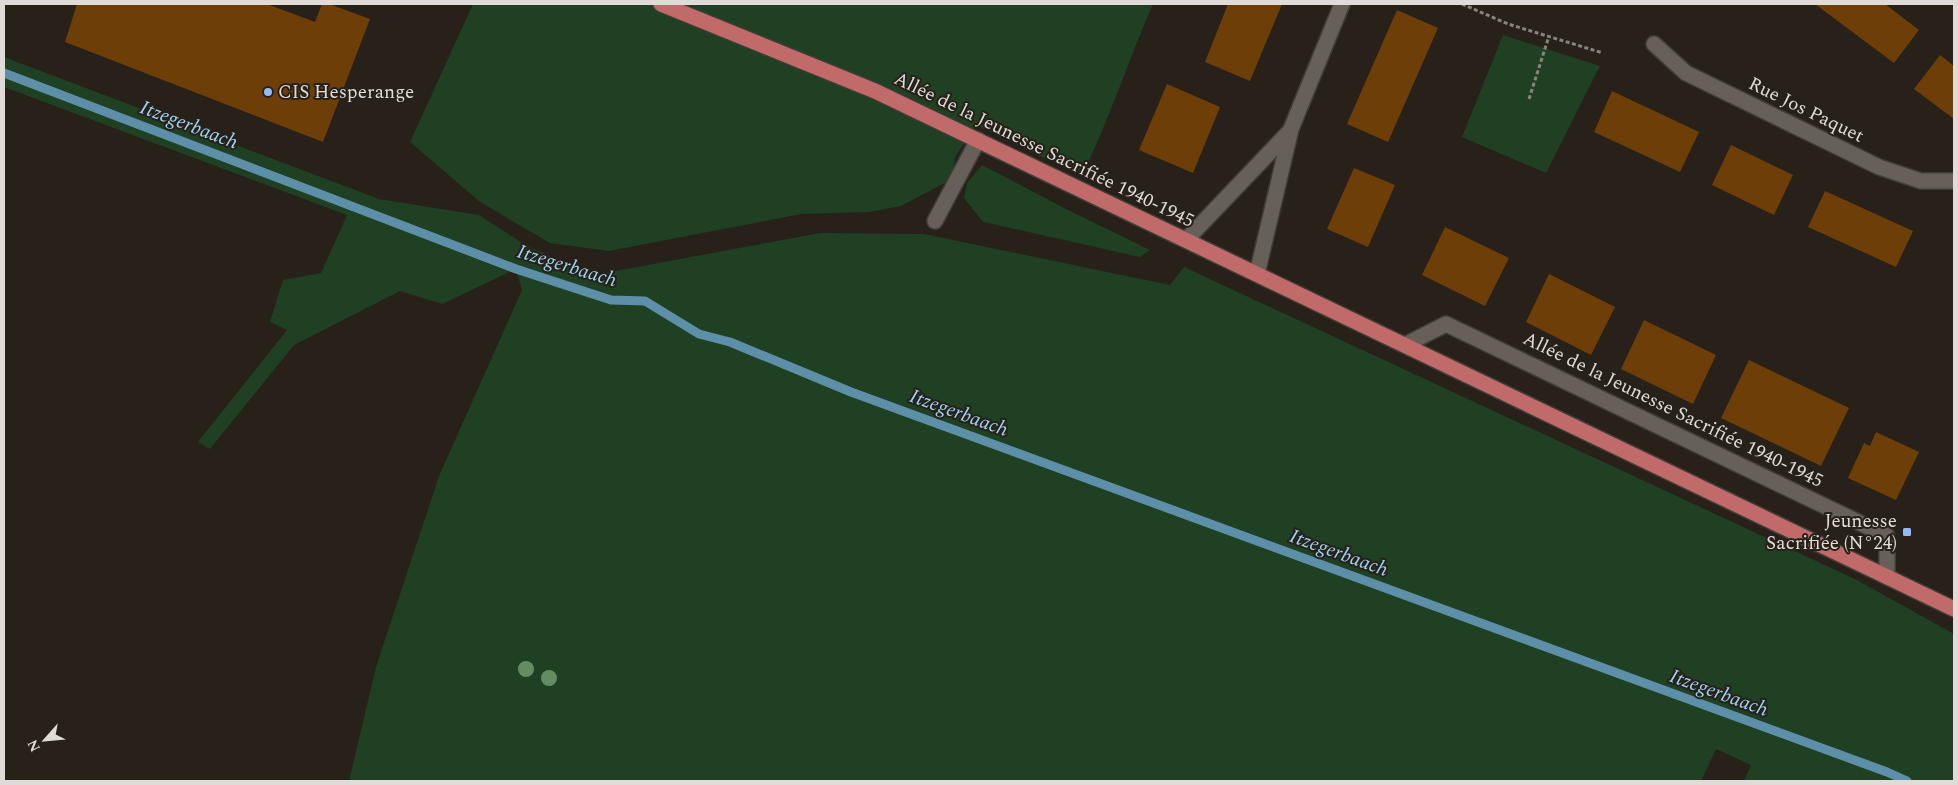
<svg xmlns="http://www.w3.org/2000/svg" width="1958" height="785" viewBox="0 0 1958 785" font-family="Spectral,serif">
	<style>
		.green { fill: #1f4022 }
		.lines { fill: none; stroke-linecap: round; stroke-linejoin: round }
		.stream { stroke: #5d90a8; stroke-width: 9 }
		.building { fill: #6e3e08 }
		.minor-casing { stroke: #413c37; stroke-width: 18 }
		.major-casing { stroke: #413c37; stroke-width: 18 }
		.path { stroke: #89837e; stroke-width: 3; stroke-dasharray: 4 2.5; stroke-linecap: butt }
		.minor { stroke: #676058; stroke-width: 15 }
		.major { stroke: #c06b69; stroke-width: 15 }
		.tree { fill: #658b62 }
		.poi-dot { fill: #94b7fd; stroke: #27211a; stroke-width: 2 }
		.labels { text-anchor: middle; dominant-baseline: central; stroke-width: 4; stroke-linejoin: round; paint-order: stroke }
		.poi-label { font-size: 19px; fill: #e0dbd7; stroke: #27211a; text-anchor: start }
		.street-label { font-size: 19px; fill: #e0dbd7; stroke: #27211a }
		.water-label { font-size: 20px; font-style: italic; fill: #9bd4f3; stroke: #27211a }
	</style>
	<rect width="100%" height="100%" fill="#27211a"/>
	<path class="green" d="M473 4H1153C1128 61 1109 120 1082 176L976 125 955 157 952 179 901 206 869 212 801 214 609 251 550 243 480 202 410 142Z
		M1503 35 1600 66 1546 173 1462 137Z
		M4 57 379 199 479 215 527 246 594 275 820 233 924 234 1170 285 1184 267 1855 579 1954 634V781H1744L1751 765 1716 749 1701 781H349L376 667 439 476 522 290 516 269 442 304 400 291 294 345 210 449 198 442 287 330 270 322 283 280 321 273 347 215 4 87Z
		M982 165 1066 209 1150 250 1140 257 983 222 964 198 967 183Z"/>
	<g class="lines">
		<path class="stream" d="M4 73 516 269 611 300 645 301 699 334 730 342 851 392 1887 772 1907 781"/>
	</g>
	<path class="building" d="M77 4H267L315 22 322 4H329L370 19 323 142 65 42Z
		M1228 4H1282L1250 81 1205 62Z
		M1815 4H1885L1919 30 1894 63Z
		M1397 10 1438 28 1388 142 1347 124Z
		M1940 55 1954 66V119L1914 89Z
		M1167 84 1220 107 1193 173 1139 150Z
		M1612 91 1699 132 1680 172 1594 132Z
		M1731 145 1793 175 1774 215 1712 185Z
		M1354 168 1395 185 1368 247 1327 229Z
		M1825 191 1913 231 1896 267 1808 227Z
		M1445 227 1509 258 1485 306 1422 275Z
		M1549 274 1615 307 1591 355 1526 322Z
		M1644 320 1716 355 1693 404 1621 369Z
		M1749 360 1849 408 1821 466 1721 418Z
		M1876 432 1919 452 1896 500 1848 478 1864 443 1870 446Z"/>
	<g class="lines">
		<g class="minor-casing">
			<path id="minor" d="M1654 44 1686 73 1879 167 1921 181H1954
				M935 221 978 140
				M1186 240 1290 131
				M1257 274 1291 129 1342 4
				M1405 345 1446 324 1887 536V577"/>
		</g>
		<g class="major-casing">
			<path id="major" d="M661 4 875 91 1954 609"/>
		</g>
		<path class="path" d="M1462 4 1508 24 1603 53
			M1529 99 1549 36"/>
		<use href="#minor" class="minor"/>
		<use href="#major" class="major"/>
	</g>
	<g class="tree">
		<circle cx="526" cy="669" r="8"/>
		<circle cx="549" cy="678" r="8"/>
	</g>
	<g class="poi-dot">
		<circle cx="268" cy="92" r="5"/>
		<rect x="1902" y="527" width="10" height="10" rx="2.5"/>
	</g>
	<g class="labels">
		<g class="poi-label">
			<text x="278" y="92">CIS Hesperange</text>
			<text x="1897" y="521" text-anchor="end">Jeunesse<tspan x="1897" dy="22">Sacrifiée (N°24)</tspan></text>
		</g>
		<g class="street-label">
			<text transform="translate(1806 110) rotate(26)">Rue Jos Paquet</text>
			<text transform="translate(1044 150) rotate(26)">Allée de la Jeunesse Sacrifiée 1940-1945</text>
			<text transform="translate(1673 410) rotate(26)">Allée de la Jeunesse Sacrifiée 1940-1945</text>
		</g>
		<g class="water-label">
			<text transform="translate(189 125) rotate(21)">Itzegerbaach</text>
			<text transform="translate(567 266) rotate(17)">Itzegerbaach</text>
			<text transform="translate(959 413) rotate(20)">Itzegerbaach</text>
			<text transform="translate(1339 553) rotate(20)">Itzegerbaach</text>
			<text transform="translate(1719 693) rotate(20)">Itzegerbaach</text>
		</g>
	</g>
	<rect width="1958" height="785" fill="none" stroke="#e0dbd7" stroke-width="10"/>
	<g transform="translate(45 740) rotate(243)" stroke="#27211a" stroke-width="4" paint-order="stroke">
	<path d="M0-4L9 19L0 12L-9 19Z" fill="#e0dbd7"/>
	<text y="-8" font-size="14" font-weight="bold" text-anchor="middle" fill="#e0dbd7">N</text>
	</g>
</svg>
